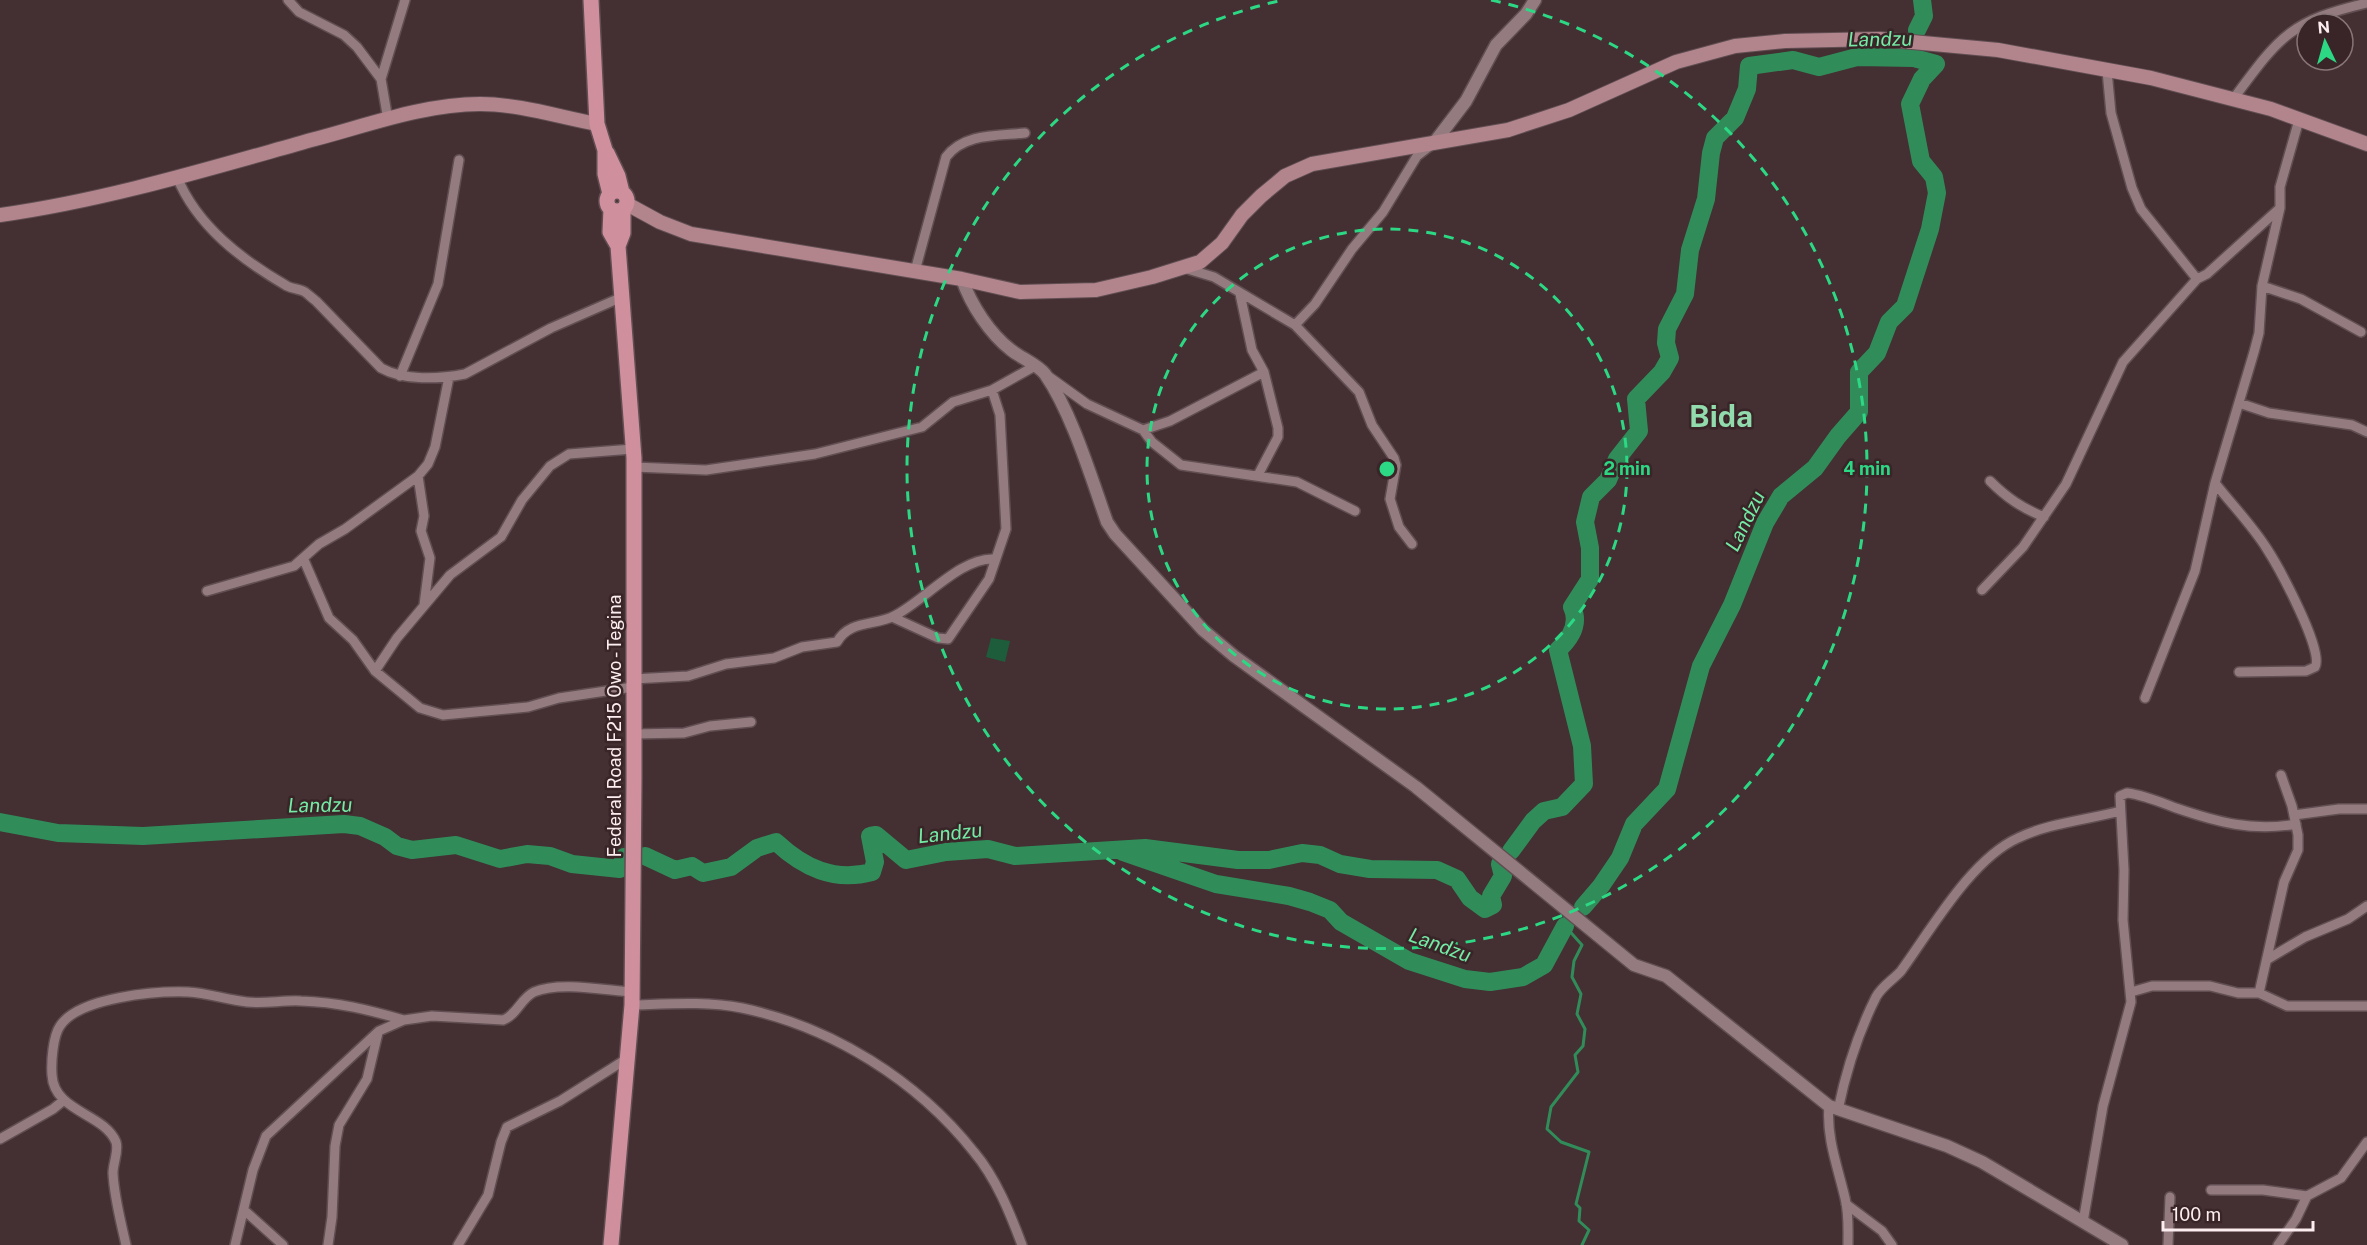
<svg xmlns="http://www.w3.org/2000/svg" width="2367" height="1245" viewBox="0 0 2367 1245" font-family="'Public Sans',sans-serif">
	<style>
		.green { fill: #1e5d3b }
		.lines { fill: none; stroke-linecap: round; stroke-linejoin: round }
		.stream { stroke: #308d5a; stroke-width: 3 }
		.river { stroke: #308d5a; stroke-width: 18 }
		.minor-casing { stroke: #604e52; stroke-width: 12 }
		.tertiary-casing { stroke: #604e52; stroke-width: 15 }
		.secondary-casing { stroke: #604e52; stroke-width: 16 }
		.primary-casing { stroke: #604e52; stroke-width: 18 }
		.minor { stroke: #947b7f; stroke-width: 9 }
		.tertiary { stroke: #947b7f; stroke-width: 12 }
		.secondary { stroke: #b2858d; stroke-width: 14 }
		.primary { stroke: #cf8f9c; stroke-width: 15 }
		.ring { fill: none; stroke: #2cd884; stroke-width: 3; stroke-dasharray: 10 8 }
		.labels { text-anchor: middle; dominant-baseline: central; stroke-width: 5; stroke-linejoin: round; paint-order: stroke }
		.street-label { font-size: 18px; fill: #fceef0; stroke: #392528 }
		.water-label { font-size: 20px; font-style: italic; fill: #74eba5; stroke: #392528 }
		.town-label { font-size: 30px; font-weight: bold; fill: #91dbac; stroke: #392528 }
		.centre { fill: #2cd884; stroke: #392528; stroke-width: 3 }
		.ring-label { font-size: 18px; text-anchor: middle; font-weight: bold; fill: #2cd884; stroke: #392528; stroke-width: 5; stroke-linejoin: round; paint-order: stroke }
	</style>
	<rect width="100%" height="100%" fill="#442f32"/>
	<path class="green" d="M991 638 1010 641 1005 662 986 657Z"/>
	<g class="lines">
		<path class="stream" d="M1565 926 1582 945 1574 961 1572 977 1581 994 1577 1014 1585 1029 1583 1046 1575 1055 1578 1072 1551 1107 1547 1129 1561 1142 1589 1152 1576 1204 1580 1208 1579 1221 1589 1230 1582 1245"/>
		<path class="river" d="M1917 30 1924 16 1922 0
			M0 822 58 833 143 836 344 824 360 826 385 837 397 846 412 850 456 845 500 859 527 854 550 856 572 864 620 869 624 857
			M1511 851 1533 821 1544 811 1562 807 1584 784 1582 746 1558 650C1570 639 1580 624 1572 607L1590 579V548L1585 522 1591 497 1608 480 1617 459 1639 431 1636 399 1662 372 1670 358 1666 343 1667 329 1685 294 1690 250 1706 199 1711 153 1715 138 1735 118 1747 89 1749 66 1793 60 1819 67 1857 57 1914 58 1936 64 1922 79 1910 104 1921 161 1934 177 1937 193 1930 229 1905 306 1889 322 1877 353 1859 372V412L1838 436 1815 468 1781 496 1765 523 1732 605 1701 666 1667 789 1634 824 1620 858 1601 886 1583 907
			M1123 852 1216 884 1289 896 1310 902 1330 910 1341 922 1409 961 1465 979 1490 982 1523 977 1544 965 1565 926
			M645 856 675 870 692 866 703 873 731 867 757 848 776 842C804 868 834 882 872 872L875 862 870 836 876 835 906 860 946 852 988 849 1015 856 1145 848 1238 860H1269L1302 853 1320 855 1340 864 1370 869 1437 870 1457 879 1470 898 1485 909 1493 905 1491 896 1503 876 1500 864"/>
		<g class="minor-casing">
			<path id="minor" d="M288 0 299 12 344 35 357 47 381 79 388 120
				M2107 71 2111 113 2132 188 2141 209 2197 279
				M381 79 405 0
				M2234 98C2280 36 2290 21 2367 3
				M177 177C197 226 242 260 287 286 293 289 300 289 305 292 309 295 312 298 316 301L381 368C404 381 439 379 465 374L551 328 622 297
				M1184 268 1214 277 1295 325 1359 392 1372 425 1394 458 1396 465 1390 499 1399 527 1412 544
				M915 271 946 157C964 133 998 136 1025 133
				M2262 286 2301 299 2361 332
				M1240 294 1252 350 1264 372 1278 428V437L1258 475
				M1295 325 1315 304 1352 249 1383 212 1417 156 1430 146
				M400 376 438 284 459 160
				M1048 376 1087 404 1143 430 1152 442 1181 465 1297 482 1355 511
				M2239 403 2269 413 2352 425 2367 432
				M1143 430 1170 421 1264 372
				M634 467 706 470 815 454 922 427 953 402 992 390
				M418 476 424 516 421 531 430 558 424 605
				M1990 481C2007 498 2022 508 2044 517
				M2215 483C2232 505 2252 525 2267 549 2278 566 2325 652 2315 667L2306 671 2239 672
				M304 560 329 618 353 640 375 671 420 708 443 715 528 707 559 698 633 687
				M1982 590 2023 547 2066 484 2123 362 2197 279 2207 274 2280 208
				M207 591 294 566 319 544 345 529 418 476 428 464 435 447 449 377
				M892 617 938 638 948 639 989 579 1006 529 1000 415 992 390 1035 366
				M375 671 397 638 450 575 501 537 522 500 550 466 569 454 633 449
				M633 679 688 676 726 664 774 658 802 647 837 642C849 620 875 626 894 616 924 601 961 557 994 559
				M2145 698 2195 571 2215 483 2254 352 2259 333 2262 286 2280 208V187L2299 120
				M634 734 684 733 710 726 751 722
				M2294 815 2339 809H2367
				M2268 959 2305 937 2348 919 2367 906
				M2131 992 2152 986H2210L2238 993H2259L2287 1006H2367
				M2259 993 2284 882 2298 850V835L2292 806 2281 775
				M632 1005C668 1004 706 1001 742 1008 832 1027 917 1080 974 1152 996 1178 1010 1213 1022 1245
				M1829 1106C1826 1137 1838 1168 1845 1198 1849 1213 1848 1230 1848 1245
				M1838 1110C1846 1071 1858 1033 1876 997 1882 986 1893 980 1901 971 1931 930 1971 859 2018 838 2049 823 2087 820 2120 811
				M0 1139 53 1109 64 1100
				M2211 1190H2263L2307 1196
				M1846 1204 1882 1231 1892 1245
				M244 1210 283 1245
				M2083 1222 2103 1106 2131 1002 2123 920 2124 870 2120 796 2127 793C2144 795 2160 802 2176 808 2217 822 2253 832 2296 824
				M126 1245C121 1222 114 1197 113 1173 113 1163 119 1151 116 1142 104 1113 54 1112 52 1075 51 1062 53 1036 60 1026 79 997 156 991 188 992 208 993 227 1000 247 1002 265 1004 283 1000 301 1001 338 1002 369 1010 404 1020
				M235 1245 253 1170 266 1136 379 1031 404 1020 432 1016 503 1020C517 1015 521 998 534 992 559 981 604 990 632 992
				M328 1245 332 1217 335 1146 339 1125 367 1079 378 1033
				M458 1245 488 1195 501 1142 507 1127 560 1101 628 1058
				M2168 1245 2170 1197
				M2278 1245 2296 1219 2307 1196 2341 1178 2367 1142"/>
		</g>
		<g class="tertiary-casing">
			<path id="tertiary" d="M1434 143 1466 101 1496 45 1526 14 1535 0
				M962 279C971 305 990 334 1011 350 1021 358 1037 364 1045 374 1072 413 1091 477 1107 522L1115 534 1203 630 1234 656 1416 787 1634 965 1666 976 1829 1106 1947 1146 1982 1162 2122 1245"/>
		</g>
		<g class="secondary-casing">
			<path id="secondary" d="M627 204 660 222 691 234 962 279 1020 292 1096 290 1152 277 1200 262 1222 243 1242 215 1261 196 1285 176 1312 164 1508 130 1569 110 1676 62 1735 46 1785 41 1880 39 1998 50 2151 78 2271 109 2367 144
				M0 215C107 200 211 168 315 139 368 125 425 104 480 104 519 104 559 117 597 124"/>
		</g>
		<g class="primary-casing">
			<path id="primary" d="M591 0 597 124 605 150V174L610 194
				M607 153 618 176 622 192
				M607 201a10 10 0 1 1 20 0a10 10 0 1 1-20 0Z
				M611 209 610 232 618 246
				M611 1245 632 1005 634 779V458L618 246 623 233V209"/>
		</g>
		<use href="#minor" class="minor"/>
		<use href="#tertiary" class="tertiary"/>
		<use href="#secondary" class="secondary"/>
		<use href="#primary" class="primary"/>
	</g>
	<g class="ring">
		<circle cx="1387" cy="469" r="240"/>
		<path d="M1491 0A480 480 0 1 1 1283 0"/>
	</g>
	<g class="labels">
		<g class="street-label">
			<text transform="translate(614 726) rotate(-90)">Federal Road F215 Owo - Tegina</text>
		</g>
		<g class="water-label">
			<text transform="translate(1880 39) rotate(-1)">Landzu</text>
			<text transform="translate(1745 521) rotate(-64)">Landzu</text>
			<text transform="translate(320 805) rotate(-1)">Landzu</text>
			<text transform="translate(950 833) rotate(-6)">Landzu</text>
			<text transform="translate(1440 945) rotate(20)">Landzu</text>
		</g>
		<g class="town-label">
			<text x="1721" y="416">Bida</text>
		</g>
	</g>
	<circle cx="1387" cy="469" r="9" class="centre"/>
	<g class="ring-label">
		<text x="1627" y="475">2 min</text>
		<text x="1867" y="475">4 min</text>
	</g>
	<g transform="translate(2325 42) rotate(355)"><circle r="28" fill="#392528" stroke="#877578" stroke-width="1.5"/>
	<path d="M0-4.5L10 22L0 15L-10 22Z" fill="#2cd884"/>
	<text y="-9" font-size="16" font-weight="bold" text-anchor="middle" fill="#fceef0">N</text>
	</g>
	<path d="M2163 1221v9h150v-9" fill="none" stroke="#fceef0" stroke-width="3"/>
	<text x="2172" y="1221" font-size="18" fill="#fceef0" stroke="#392528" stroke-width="4.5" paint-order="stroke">100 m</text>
</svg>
